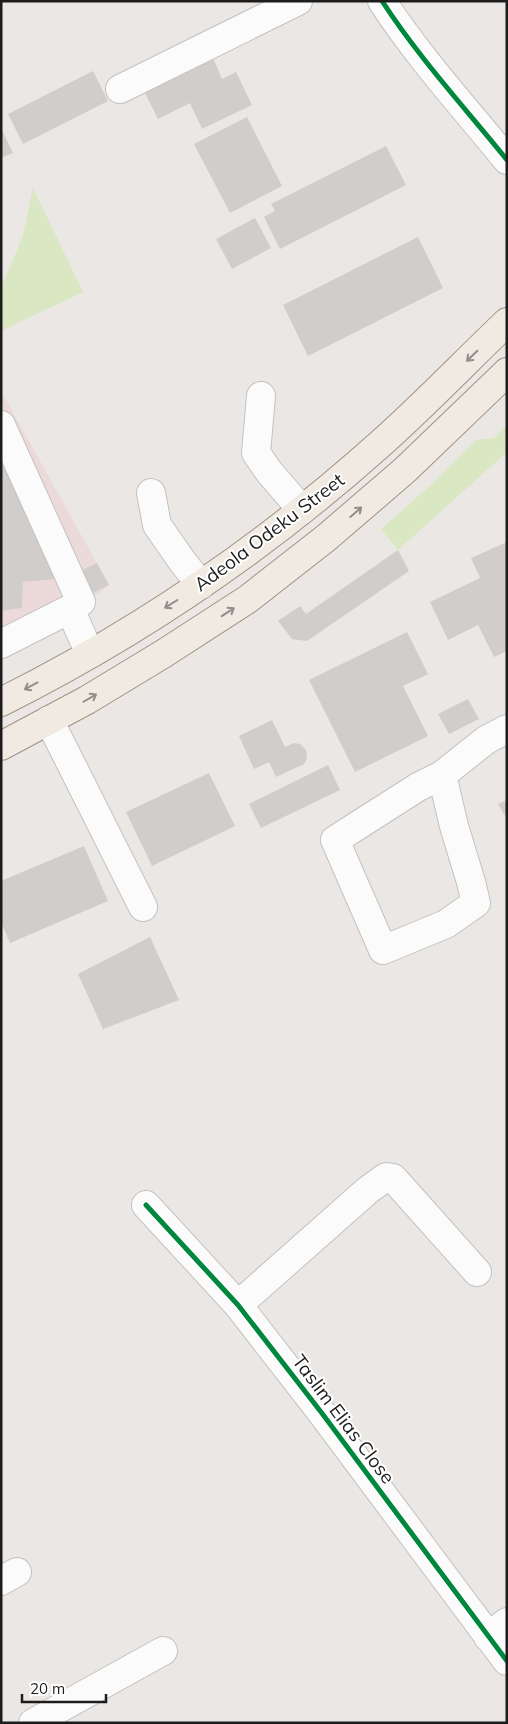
<svg xmlns="http://www.w3.org/2000/svg" width="508" height="1724" viewBox="0 0 508 1724" font-family="Mulish,sans-serif">
	<style>
		.commercial { fill: #ecdada }
		.grass { fill: #d9e7c2 }
		.building { fill: #d1cdcb }
		.lines { fill: none; stroke-linecap: round; stroke-linejoin: round }
		.minor-casing { stroke: #c3c2c0; stroke-width: 30 }
		.major-casing { stroke: #9f9382; stroke-width: 30 }
		.minor { stroke: #fcfbfb; stroke-width: 28 }
		.major { stroke: #f0eae3; stroke-width: 28 }
		.cycleway-casing { stroke: #fff; stroke-width: 8 }
		.cycleway { stroke: #00873e; stroke-width: 5 }
		.oneway { stroke: #918d89 }
		.labels { text-anchor: middle; dominant-baseline: central; stroke-width: 4; stroke-linejoin: round; paint-order: stroke }
		.street-label { font-size: 19px; fill: #1c1c1c; stroke: #fff }
	</style>
	<rect width="100%" height="100%" fill="#eae7e4"/>
	<path class="commercial" d="M1 391 109 585 101 592 1 644Z"/>
	<path class="grass" d="M33 188 83 292 1 331V288L23 236Z
		M507 425V452L398 550 381 529 432 484 476 440 494 438Z"/>
	<path class="building" d="M212 56 222 79 236 72 252 105 202 129 190 103 158 119 143 89Z
		M93 71 108 101 23 144 8 114Z
		M247 117 282 186 230 213 194 144Z
		M1 128 13 153 1 158Z
		M386 146 406 185 280 249 264 217 275 211 271 204Z
		M255 218 271 248 232 269 216 239Z
		M418 237 443 288 308 356 283 305Z
		M1 443 50 542 55 579 23 582 22 608 1 611Z
		M507 542V651L494 657 478 625 448 640 430 602 480 578 471 558Z
		M398 550 409 571 307 641 292 639 278 621 300 606 306 614Z
		M97 563 109 585 83 598 71 576Z
		M407 632 428 674 403 686 428 736 355 772 309 680Z
		M468 699 479 719 449 734 438 714Z
		M272 720 285 747 294 743 300 744 306 750 307 759 304 764 276 777 269 762 254 769 239 736Z
		M328 765 340 790 261 828 249 804Z
		M209 773 235 826 152 866 126 812Z
		M507 800V819L498 804Z
		M84 846 108 901 10 943 1 922V881Z
		M150 937 179 1000 103 1029 78 974Z"/>
	<g class="lines">
		<g class="minor-casing">
			<path id="minor" d="M382 1C419 58 465 108 507 160
				M120 89 298 1
				M261 396 256 453 270 473 302 510
				M1 425 81 602 70 609 1 644
				M151 493 157 525 182 561 201 585
				M70 609 90 654
				M49 720 143 907
				M442 775 418 787 335 840 383 950 446 924 476 903 471 882 454 826 442 775 486 740 507 729
				M146 1205 238 1305 321 1412 507 1661
				M238 1305 368 1190 386 1177 393 1178 477 1272
				M1 1581 17 1572
				M488 1637 507 1622
				M33 1723 163 1651"/>
		</g>
		<g class="major-casing">
			<path id="major" d="M1 702C137 634 265 547 379 445 423 406 464 363 507 322
				M1 746 87 700 163 654 248 599 326 538 405 470 507 372"/>
		</g>
		<use href="#minor" class="minor"/>
		<use href="#major" class="major"/>
		<g class="cycleway-casing">
			<path id="cycleway" d="M382 1C419 58 465 108 507 160
				M146 1205 238 1305 321 1412 507 1661"/>
		</g>
		<use href="#cycleway" class="cycleway"/>
	</g>
	<defs><path id="oneway-shaft" d="M-6 0H5M1.5-3L5.5 0L1.5 3" fill="none" stroke-width="1.6" stroke-linecap="round" stroke-linejoin="round" transform="scale(1.25)"/></defs>
	<g class="oneway">
		<use href="#oneway-shaft" transform="translate(472 356) rotate(136)"/>
		<use href="#oneway-shaft" transform="translate(356 512) rotate(-41)"/>
		<use href="#oneway-shaft" transform="translate(171 604) rotate(148)"/>
		<use href="#oneway-shaft" transform="translate(228 612) rotate(-33)"/>
		<use href="#oneway-shaft" transform="translate(31 686) rotate(152)"/>
		<use href="#oneway-shaft" transform="translate(90 698) rotate(-30)"/>
	</g>
	<g class="labels">
		<g class="street-label">
			<text transform="translate(269 532) rotate(-37)">Adeola Odeku Street</text>
			<text transform="translate(344 1419) rotate(53)">Taslim Elias Close</text>
		</g>
	</g>
	<rect width="508" height="1724" fill="none" stroke="#1c1c1c" stroke-width="5"/>
	<path d="M22 1694v8h84v-8" fill="none" stroke="#1c1c1c" stroke-width="2.5"/>
	<text x="30" y="1694" font-size="15" fill="#1c1c1c" stroke="#ffffff" stroke-width="4" paint-order="stroke">20 m</text>
</svg>
